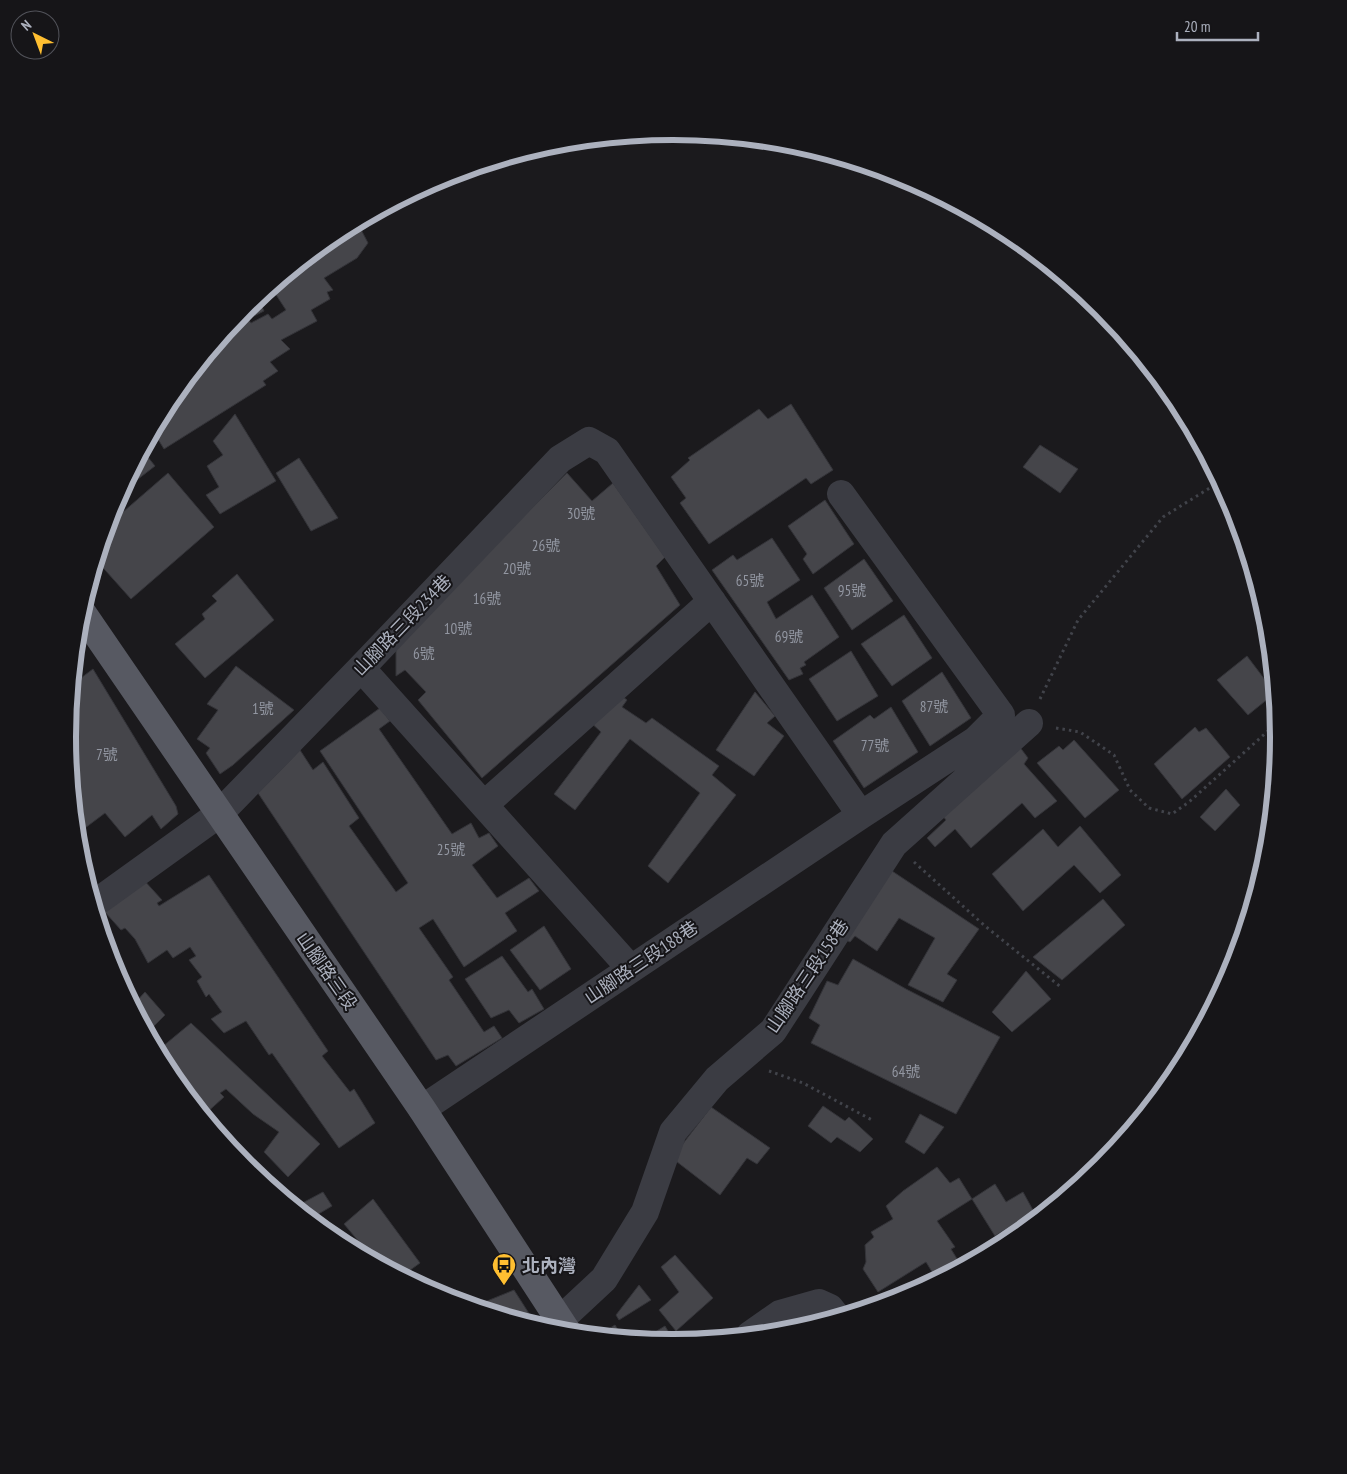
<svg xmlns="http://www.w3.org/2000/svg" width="1347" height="1474" viewBox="0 0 1347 1474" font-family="'PT Sans Narrow','Noto Sans TC',sans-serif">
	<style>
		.building { fill: #45454a; stroke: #343439 }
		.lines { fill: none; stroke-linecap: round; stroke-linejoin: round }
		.path { stroke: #41434a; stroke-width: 3; stroke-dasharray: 2.5 4; stroke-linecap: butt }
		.minor { stroke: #3b3c43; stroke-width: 28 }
		.major { stroke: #575962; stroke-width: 28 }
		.labels { text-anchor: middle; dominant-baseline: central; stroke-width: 4; stroke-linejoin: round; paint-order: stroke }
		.number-label { font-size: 15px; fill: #9296a1 }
		.street-label { font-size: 18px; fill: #acb1be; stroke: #161518 }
		.poi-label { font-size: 18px; font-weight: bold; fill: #acb1be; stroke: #161518; text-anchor: start }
		.rim { fill: none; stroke: #acb1be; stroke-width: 6 }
	</style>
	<rect width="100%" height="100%" fill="#1b1a1d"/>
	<path class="building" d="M357 222 368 243 357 258 324 278 333 290 327 292 330 299 311 310 317 321 281 340 290 349 270 362 278 371 263 381 266 385 164 449 153 431 170 400 227 331 238 320 237 318 245 308 258 298 264 311 248 319 251 323 268 314 272 319 286 310 271 287 337 233Z
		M791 404 833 470 811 484 806 478 709 544 680 503 686 498 671 477 690 460 688 458 759 409 768 419Z
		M235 414 276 481 220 514 206 495 219 487 207 466 223 455 213 441Z
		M1040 445 1078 469 1060 493 1023 467Z
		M143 451 155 466 129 486 126 482Z
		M299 458 338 518 311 531 276 473Z
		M168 473 214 527 131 599 97 561 108 525Z
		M567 473 592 501 613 483 665 557 656 566 680 605 482 778 418 700 426 692 405 670 396 676V644Z
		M825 500 854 544 813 574 803 559 807 554 788 526Z
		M772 538 800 580 767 602 776 619 812 595 839 637 804 662 806 665 800 668 803 674 789 680 712 570 733 555 737 560Z
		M864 559 893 601 852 630 824 588Z
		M237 574 274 620 205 678 175 644 205 619 202 614 217 601 212 596Z
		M904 615 932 658 892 686 861 644Z
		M851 651 878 696 837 721 809 679Z
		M1247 656 1275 693 1248 715 1217 680Z
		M236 666 294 710 233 765 220 774 206 753 210 748 197 739 218 710 207 704Z
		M93 669 176 806 178 814 161 829 152 815 125 837 105 813 77 834 68 737 73 684Z
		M942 672 971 718 930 746 902 701Z
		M755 692 775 716 767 723 784 736 754 776 716 750Z
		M619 694 627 700 622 707 646 723 652 718 719 766 712 775 736 795 668 883 648 866 700 793 630 739 575 810 554 794 601 732 588 720Z
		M891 707 918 752 864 788 833 741 870 715 874 719Z
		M380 708 390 721 379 729 452 834 471 823 479 838 489 833 498 846 472 865 497 898 529 878 539 891 505 913 517 931 464 967 433 919 419 928 453 977 449 980 484 1032 494 1026 502 1038 456 1066 448 1055 436 1060 258 793 300 750 313 770 323 762 359 818 349 826 396 892 408 883 320 751Z
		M1195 727 1199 732 1206 728 1230 757 1182 799 1154 764Z
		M1074 740 1119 790 1085 818 1037 763 1059 746 1063 750Z
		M1019 746 1028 758 1024 764 1057 801 1035 818 1022 803 971 848 955 829 935 847 927 838 946 820 942 815Z
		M1226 789 1240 805 1215 831 1200 817Z
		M1080 826 1121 875 1100 893 1074 865 1023 911 992 874 1043 829 1058 847Z
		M886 867 979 929 947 974 957 980 943 1002 908 985 935 938 899 918 877 951 855 936 850 942 844 939Z
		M209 875 328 1051 322 1056 350 1092 354 1089 375 1123 339 1148 272 1053 269 1055 246 1021 224 1033 211 1019 222 1012 209 994 206 997 197 981 202 977 189 960 196 956 190 947 173 958 167 950 148 963 135 939 125 928 121 930 104 911 142 878 162 900 157 903 159 906Z
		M1103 899 1125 925 1062 980 1033 957Z
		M544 926 571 969 540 990 510 950Z
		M502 956 528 992 532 989 544 1009 519 1023 509 1010 491 1018 465 979Z
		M853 959 906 989 1000 1037 956 1114 811 1043 820 1025 809 1018 827 981 838 985Z
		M113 966 125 976 120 980 114 969Z
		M1026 971 1051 999 1012 1032 992 1012Z
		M145 992 165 1015 149 1031 162 1047 191 1023 320 1144 288 1177 264 1152 279 1132 253 1114 226 1089 220 1093 224 1097 204 1115 260 1178 245 1165 169 1073 133 1005Z
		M823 1106 845 1121 849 1117 873 1139 860 1152 837 1137 831 1143 808 1126Z
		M711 1107 770 1148 757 1164 747 1158 720 1195 672 1158Z
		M920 1114 944 1127 924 1154 905 1142Z
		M937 1167 950 1183 959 1178 972 1199 937 1221 955 1247 951 1249 962 1267 937 1280 926 1262 878 1292 863 1269 866 1262 865 1245 874 1237 871 1232 893 1219 886 1206 903 1191Z
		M995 1184 1006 1202 1023 1192 1034 1212 995 1236 972 1199Z
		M323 1192 332 1206 310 1219 295 1207Z
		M373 1199 420 1263 402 1276 375 1261 344 1224Z
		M675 1255 713 1298 676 1331 659 1310 679 1292 661 1267Z
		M639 1285 651 1300 619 1320 616 1315Z
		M514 1290 537 1326 491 1312 487 1301Z
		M477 1300 481 1309 466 1304Z
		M615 1325 623 1338 604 1336 602 1333Z
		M665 1326 675 1343 642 1340Z"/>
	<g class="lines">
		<path class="path" d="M1040 699 1078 620 1163 517 1221 481
			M1056 728 1080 732 1114 755 1130 790 1149 808 1172 814 1189 802 1278 722
			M914 862 985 926 1062 988
			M769 1071 803 1083 872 1120"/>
		<path class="minor" d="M361 668 631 969
			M484 805 712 601
			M94 904 219 814 361 668 560 459 589 441 607 451 861 815
			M422 1109 861 815 976 740 1001 715 841 494
			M560 1320 604 1279 645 1212 673 1132 717 1079 773 1031 894 844 1029 723
			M750 1335 780 1314 819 1303 830 1308 837 1317"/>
		<path class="major" d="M81 611 422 1109 568 1333"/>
	</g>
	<defs>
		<g id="bus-pin" transform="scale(1.25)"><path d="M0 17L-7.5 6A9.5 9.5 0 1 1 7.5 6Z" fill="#ffbf31" stroke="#161518"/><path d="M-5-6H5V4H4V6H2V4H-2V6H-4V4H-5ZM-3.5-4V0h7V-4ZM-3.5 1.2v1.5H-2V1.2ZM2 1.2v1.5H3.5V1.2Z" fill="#111"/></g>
	</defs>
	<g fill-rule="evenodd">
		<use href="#bus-pin" x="504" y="1265"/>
	</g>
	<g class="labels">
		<g class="number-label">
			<text x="581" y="513">30號</text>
			<text x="546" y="545">26號</text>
			<text x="517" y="568">20號</text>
			<text x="750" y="580">65號</text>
			<text x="852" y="590">95號</text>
			<text x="487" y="598">16號</text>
			<text x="458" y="628">10號</text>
			<text x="789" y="636">69號</text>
			<text x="424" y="653">6號</text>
			<text x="934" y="706">87號</text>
			<text x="263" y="708">1號</text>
			<text x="875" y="745">77號</text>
			<text x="107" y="754">7號</text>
			<text x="451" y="849">25號</text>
			<text x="906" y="1071">64號</text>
		</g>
		<g class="street-label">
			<text transform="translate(402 625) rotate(-46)">山腳路三段234巷</text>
			<text transform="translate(641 962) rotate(-34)">山腳路三段188巷</text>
			<text transform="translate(327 971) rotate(55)">山腳路三段</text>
			<text transform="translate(807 976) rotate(-56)">山腳路三段158巷</text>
		</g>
		<g class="poi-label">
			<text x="522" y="1265">北內灣</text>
		</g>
	</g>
	<path d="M0 0H1347V1474H0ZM76 737a597 597 0 1 1 1194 0a597 597 0 1 1-1194 0Z" fill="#161518" fill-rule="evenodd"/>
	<path class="rim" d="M76 737a597 597 0 1 1 1194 0a597 597 0 1 1-1194 0Z"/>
	<g transform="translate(35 35) rotate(318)"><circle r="24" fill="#161518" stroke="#52535a"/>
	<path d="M0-4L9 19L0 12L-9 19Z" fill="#ffbf31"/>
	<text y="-8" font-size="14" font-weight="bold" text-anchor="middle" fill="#acb1be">N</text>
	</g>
	<path d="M1177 32v8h81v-8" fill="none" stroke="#acb1be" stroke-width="2.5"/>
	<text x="1184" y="32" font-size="15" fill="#acb1be" stroke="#161518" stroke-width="4" paint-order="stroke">20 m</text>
</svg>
